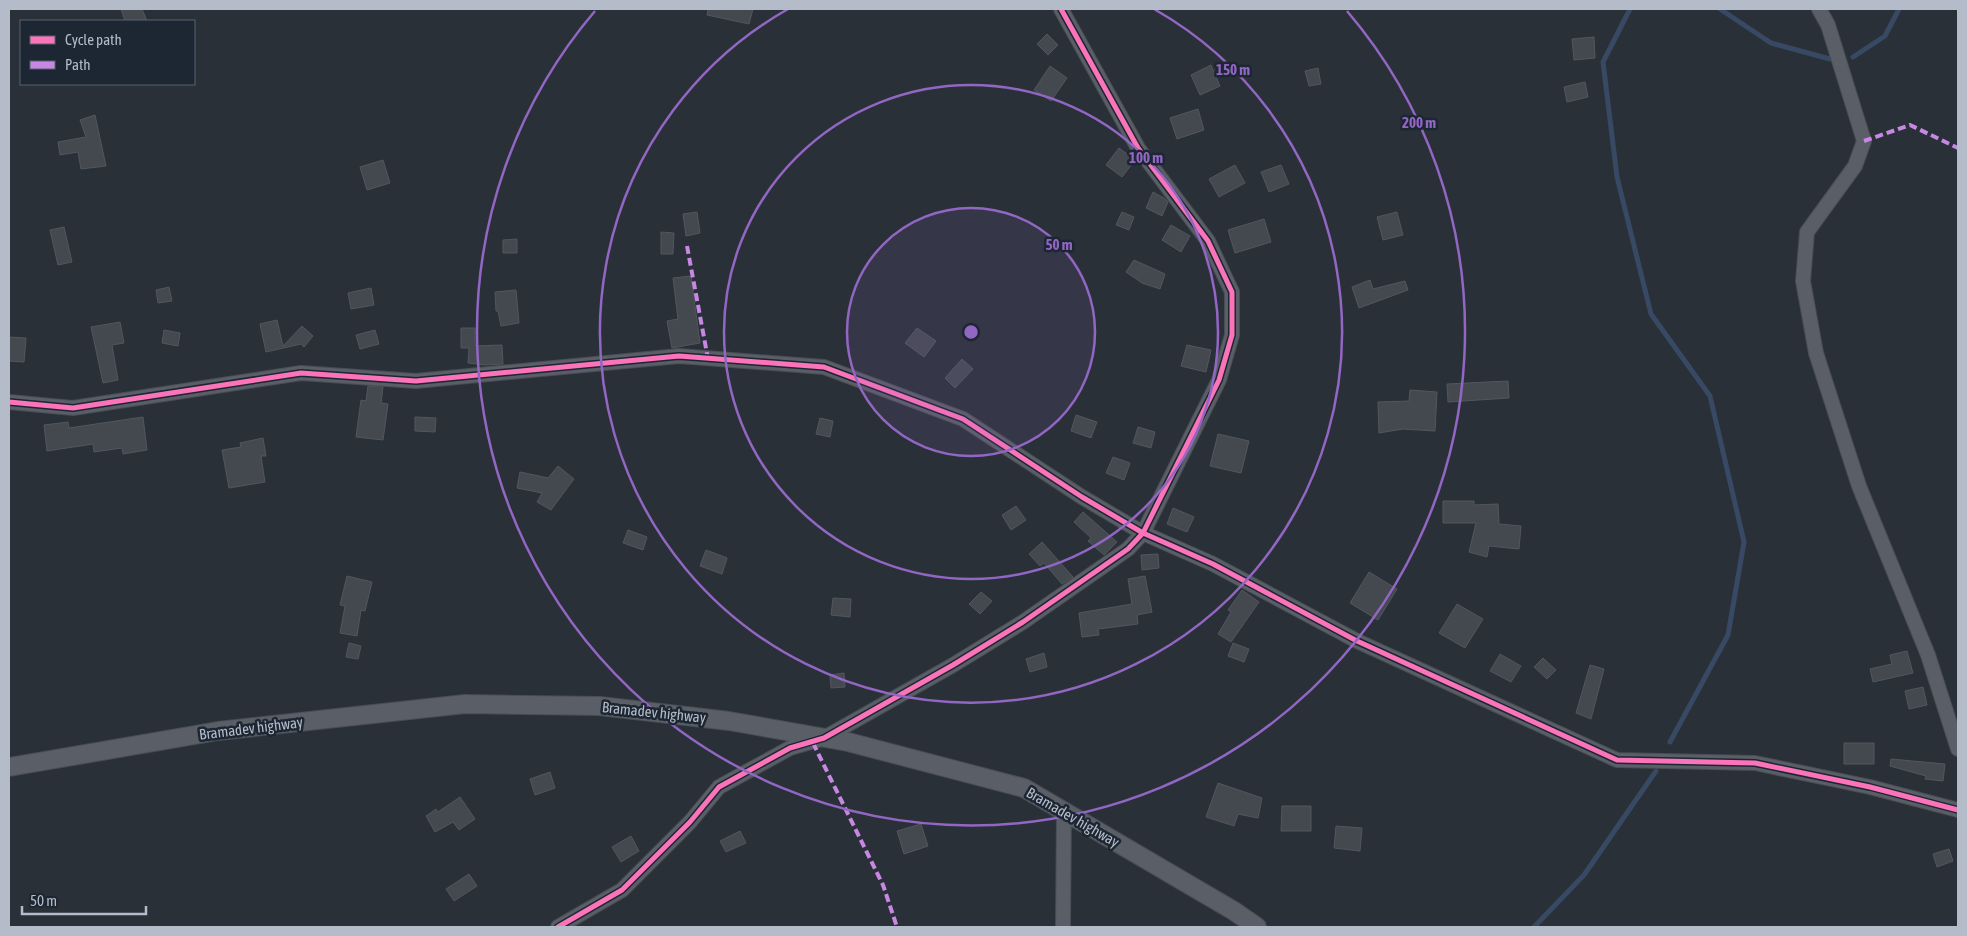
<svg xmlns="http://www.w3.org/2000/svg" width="1967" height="936" viewBox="0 0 1967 936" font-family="'Asap Condensed',sans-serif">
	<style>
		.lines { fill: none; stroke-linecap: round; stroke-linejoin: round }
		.stream { stroke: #384963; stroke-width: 5 }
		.building { fill: #444950; stroke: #52575f }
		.minor-casing { stroke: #484c53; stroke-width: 16 }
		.tertiary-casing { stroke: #484c53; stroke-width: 20 }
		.minor { stroke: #5a5e66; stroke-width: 14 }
		.tertiary { stroke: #5a5e66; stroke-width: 18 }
		.quiet { stroke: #c787e3; stroke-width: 4; stroke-dasharray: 8 4; stroke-linecap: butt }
		.cycleway-casing { stroke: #1d2633; stroke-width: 8 }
		.cycleway { stroke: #fb73b8; stroke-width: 5 }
		.ring { fill: none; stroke: #9266c3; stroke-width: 2.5 }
		.labels { text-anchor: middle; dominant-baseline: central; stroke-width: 5; stroke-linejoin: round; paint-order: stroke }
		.street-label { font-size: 15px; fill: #b4bcc9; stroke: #1d2633 }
		.centre { fill: #9266c3; stroke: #1d2633; stroke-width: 2.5 }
		.ring-label { font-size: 15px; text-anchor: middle; font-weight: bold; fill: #9266c3; stroke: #1d2633; stroke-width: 5; stroke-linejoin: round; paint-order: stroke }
	</style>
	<rect width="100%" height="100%" fill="#2a3038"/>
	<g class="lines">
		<path class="stream" d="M1630 9 1603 62 1617 177 1651 314 1710 396 1744 542 1728 635 1670 742
			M1720 9 1771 43 1830 59
			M1853 57 1885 36 1899 9
			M1534 927 1584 875 1656 771"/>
	</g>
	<path class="building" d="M121 9H142L147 21H125Z
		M708 9H753L749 24 707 15Z
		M1047 34 1058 45 1048 55 1037 44Z
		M1594 37 1595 58 1574 60 1572 39Z
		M1211 65 1220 86 1200 95 1191 75Z
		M1050 66 1067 78 1051 101 1034 90Z
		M1318 68 1321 84 1309 86 1305 71Z
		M1585 82 1588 97 1567 102 1564 87Z
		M1198 109 1204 130 1177 139 1170 118Z
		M95 115 106 166 81 169 78 152 60 155 58 142 86 137 80 120Z
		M1119 148 1135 160 1122 177 1106 165Z
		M383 160 390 183 367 190 360 167Z
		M1235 165 1245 183 1219 197 1209 179Z
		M1281 165 1289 184 1269 192 1261 172Z
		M1153 192 1164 198 1168 202 1162 216 1146 208Z
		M697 212 700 233 686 236 683 214Z
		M1122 212 1134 217 1129 230 1116 225Z
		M1397 212 1403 235 1383 240 1377 217Z
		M1264 219 1271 242 1235 253 1228 230Z
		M1171 225 1190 236 1181 252 1162 240Z
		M64 227 72 262 58 265 50 230Z
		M661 232 674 233 673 254H661Z
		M517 239V253H503V240Z
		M1134 260 1165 274 1160 289 1142 283 1126 272Z
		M691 276 700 343 672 348 667 321 678 319 673 278Z
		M1370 280 1373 289 1405 281 1408 290 1359 308 1352 287Z
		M169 287 172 301 158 303 156 290Z
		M371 288 374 305 351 309 348 293Z
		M516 290 519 323 501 326 498 311H496L495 292Z
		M277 320 283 346 302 326 313 336 304 347 301 344 266 352 260 324Z
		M120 322 124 343 112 345 118 380 103 383 91 327Z
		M461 328H475V346L502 345 503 364 485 365 468 363 469 348H461Z
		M917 328 936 341 924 357 905 343Z
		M164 330 180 333 178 346 162 343Z
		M375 330 379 344 360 349 356 335Z
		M9 337 26 338 24 362 9 361Z
		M1187 345 1211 350 1206 372 1181 366Z
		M962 359 973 369 955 388 945 378Z
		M1508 381 1509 398 1448 402 1447 384Z
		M368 386 383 387 381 403 388 404 383 440 356 437 361 400 366 401Z
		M1410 390 1437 392 1435 431 1403 429 1379 433 1378 402 1409 401Z
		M1076 415 1097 422 1091 438 1071 431Z
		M143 417 147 450 123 454 122 448 94 452 93 444 47 451 44 425 68 422 69 428Z
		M415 417 436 418 435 432 415 431Z
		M820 418 833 421 830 437 816 434Z
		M1138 427 1155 432 1151 448 1133 443Z
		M1218 434 1249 441 1241 473 1210 466Z
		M263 438 266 456H261L265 482 229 488 222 450 241 447 240 443Z
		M1113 457 1130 463 1124 480 1106 473Z
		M558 466 574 479 551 510 537 502 542 493 517 488 520 472 548 478Z
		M1443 501H1474V505L1498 504 1499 524 1521 526 1519 549 1489 546 1487 557 1469 552 1476 523H1443Z
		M1016 506 1026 520 1011 530 1002 515Z
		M1173 508 1194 517 1187 532 1167 524Z
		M1083 512 1117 542 1104 555 1088 541 1091 538 1074 522Z
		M628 530 647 537 643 550 623 543Z
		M1042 542 1073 577 1062 584 1044 563 1040 566 1029 554Z
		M706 550 727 558 722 574 700 566Z
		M1158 554 1159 568 1142 570 1141 555Z
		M1369 572 1397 589 1378 620 1350 603Z
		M347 576 372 582 365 611 361 610 357 636 340 633 345 606 340 605Z
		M1145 576 1152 612 1137 615 1138 624 1098 629 1099 635 1082 637 1079 613 1132 604 1128 579Z
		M1242 590 1259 602 1231 642 1218 634 1231 612 1228 610Z
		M981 592 992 601 980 614 969 604Z
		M833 598 851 599 850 617 831 615Z
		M1457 604 1483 619 1465 648 1439 633Z
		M349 643 361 646 358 659 346 657Z
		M1233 643 1249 649 1244 662 1228 656Z
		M1907 651 1913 673 1873 682 1870 669 1892 664 1890 655Z
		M1044 653 1047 667 1030 672 1026 659Z
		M1500 654 1521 666 1511 682 1490 671Z
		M1543 658 1556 670 1547 679 1534 667Z
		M1590 665 1604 669 1591 719 1576 713Z
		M844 673 845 687 831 688 830 675Z
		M1923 687 1927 705 1909 709 1905 691Z
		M1844 743H1874V764H1844Z
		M1891 759 1945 764 1943 781 1925 779 1926 776 1890 766Z
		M550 772 555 788 535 795 530 779Z
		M1218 783 1262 798 1258 818 1238 814 1234 826 1206 817Z
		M460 797 475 819 459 830 453 822 435 832 426 816 436 809 438 812Z
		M1282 806H1311V831H1281Z
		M921 824 928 846 904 854 897 831Z
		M1336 826 1362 828 1360 851 1334 848Z
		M740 831 746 843 726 852 720 841Z
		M631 836 639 851 621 862 612 847Z
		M1949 849 1953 861 1937 867 1933 854Z
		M469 874 477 886 454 901 446 889Z"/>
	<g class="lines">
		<g class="minor-casing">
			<path id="minor" d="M1819 9 1828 25 1864 141 1855 166 1807 232 1803 281 1816 353 1859 486 1928 655 1958 749
				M9 402 73 408 301 373 416 381 679 356 824 367 963 419 1082 497 1143 533 1213 564 1357 641 1617 760 1755 763 1870 787 1958 810
				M558 927 622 890 690 822 719 787 790 748 824 738 953 665 1023 622 1128 549 1143 533 1219 380 1232 335V292L1208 241 1138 148 1061 9
				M1063 927 1064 812"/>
		</g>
		<g class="tertiary-casing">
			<path id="tertiary" d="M9 767 218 731 465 704 600 706 729 721 848 742 1024 788 1234 911 1257 927"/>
		</g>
		<use href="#minor" class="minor"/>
		<use href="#tertiary" class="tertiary"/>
		<path class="quiet" d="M1864 141 1910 125 1958 148
			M687 246 708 359
			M813 743 883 885 897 927"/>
		<g class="cycleway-casing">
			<path id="cycleway" d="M9 402 73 408 301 373 416 381 679 356 824 367 963 419 1082 497 1143 533 1213 564 1357 641 1617 760 1755 763 1870 787 1958 810
				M558 927 622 890 690 822 719 787 790 748 824 738 953 665 1023 622 1128 549 1143 533 1219 380 1232 335V292L1208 241 1138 148 1061 9"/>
		</g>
		<use href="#cycleway" class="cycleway"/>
	</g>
	<circle cx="971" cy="332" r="124" fill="#9266c3" fill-opacity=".12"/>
	<g class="ring">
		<circle cx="971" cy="332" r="124"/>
		<circle cx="971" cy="332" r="247"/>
		<path d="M1154 9A371 371 0 1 1 788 9"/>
		<path d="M1347 11A494 494 0 1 1 595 11"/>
	</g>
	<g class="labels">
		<g class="street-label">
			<text transform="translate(654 712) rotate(6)">Bramadev highway</text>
			<text transform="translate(251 728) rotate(-7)">Bramadev highway</text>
			<text transform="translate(1073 817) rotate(30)">Bramadev highway</text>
		</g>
	</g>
	<circle cx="971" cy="332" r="8" class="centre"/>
	<g class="ring-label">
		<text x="1233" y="75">150 m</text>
		<text x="1419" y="128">200 m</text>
		<text x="1146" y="163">100 m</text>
		<text x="1059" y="250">50 m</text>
	</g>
	<rect width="1967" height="936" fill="none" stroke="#b4bcc9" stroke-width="20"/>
	<rect x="20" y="20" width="175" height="65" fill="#1d2633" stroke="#59626f"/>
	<rect x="30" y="36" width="25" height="8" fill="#fb73b8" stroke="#59626f"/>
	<text x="65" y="45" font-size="15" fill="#b4bcc9">Cycle path</text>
	<rect x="30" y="61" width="25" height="8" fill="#c787e3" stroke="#59626f"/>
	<text x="65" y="70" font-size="15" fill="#b4bcc9">Path</text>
	<path d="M22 906v8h124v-8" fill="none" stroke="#b4bcc9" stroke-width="2.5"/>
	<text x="30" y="906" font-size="15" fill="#b4bcc9" stroke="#1d2633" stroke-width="4" paint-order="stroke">50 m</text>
</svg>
